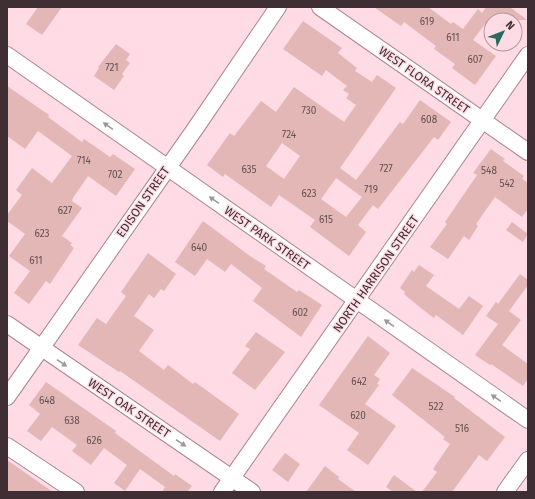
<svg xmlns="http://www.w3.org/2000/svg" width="535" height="499" viewBox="0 0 535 499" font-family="'Fira Sans',sans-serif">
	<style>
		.building { fill: #e2b7b6; fill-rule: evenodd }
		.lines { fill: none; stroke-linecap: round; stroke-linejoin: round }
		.minor-casing { stroke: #ac8490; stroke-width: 18 }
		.minor { stroke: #fff; stroke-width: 16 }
		.oneway { fill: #9f979a }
		.labels { text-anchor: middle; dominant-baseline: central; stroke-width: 3; stroke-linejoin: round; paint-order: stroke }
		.number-label { font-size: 10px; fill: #685154 }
		.street-label { font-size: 12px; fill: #3f2f34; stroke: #fedbe5 }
	</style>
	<rect width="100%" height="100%" fill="#fedbe5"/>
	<path class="building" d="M38 7H62L42 35 26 24Z
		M374 7H428L451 24 453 22 463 29 478 9 482 13 486 7H510L527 20H488L473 40 496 56 475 85 452 68 455 64 434 49 436 46 404 22 401 26Z
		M303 21 342 48 338 53 357 68 355 71 372 82 377 75 396 88 340 168 356 180 400 122 403 124 420 100 451 122 438 140 434 137 378 209 373 205 358 225 366 232 349 256 310 227 315 220 279 195 271 207 225 174 223 177 207 165 230 133 234 136 261 101 276 112 294 87 344 122 356 105 346 98 349 94 343 90 347 86 326 70 322 76 283 49ZM282 143 300 156 284 179 266 166ZM336 178 362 197 346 217 321 199Z
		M116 44 130 54 126 60 130 63 122 74 124 76 114 90 94 76 99 68 98 67Z
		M7 86 49 115 48 117 82 142 84 139 110 157 113 154 135 169 116 196 88 176 73 198 72 201 82 208 62 236 72 243 70 245 74 248 50 284 46 281 29 304 14 293 30 271 9 256 25 234 7 221V215L22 195 16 190 32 168 52 183 72 156 38 131 25 149 7 136Z
		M491 149 505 159 503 161 524 176 522 179 528 183V209L522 217 495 197 476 224 478 226 469 240 464 236 448 259 430 247 447 224 445 222 477 175 473 173Z
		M203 221 250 256 266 266 264 269 297 292 299 290 322 305 301 337 253 301 262 288 231 264 225 272 207 259 195 276 175 262Z
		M512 222 528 234 523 242 506 230Z
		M148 253 176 274 164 291 161 289 154 298 149 294 134 316 154 330 139 351 164 370 168 365 193 384 195 382 239 414 220 441 120 371 119 372 78 345 97 318 106 324 126 296 121 292Z
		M419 265 434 275 426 286 459 309 469 296 483 306 463 335 436 315 434 318 422 309 404 294 405 292 400 288 412 270 414 272Z
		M520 274 528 280V285L509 311 521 320 502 345 528 364V379L523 386 491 364 490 365 475 355 498 324 486 316 496 302 498 304Z
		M256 332 285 352 255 390 232 373 250 349 245 346Z
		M368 336 390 353 374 375 380 379 377 384 379 385 365 404 396 426 368 465 347 450 359 433 319 405Z
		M412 368 455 397 454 398 505 437 487 461 479 455 452 492H422L437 472 433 469 450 444 443 439 445 437 392 395Z
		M46 382 116 431 115 433 174 476 175 474 192 486 187 492H162L165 487 140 469 125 491 114 483 127 465 104 448 91 465 72 451 77 445 52 427 41 441 27 431 40 414 29 405Z
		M285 453 300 464 288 482 272 470Z
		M7 460 53 492H7Z
		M325 466 339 477 338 479 356 492H306Z
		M394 475 417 492H393L386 487Z"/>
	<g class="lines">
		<g class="minor-casing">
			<path id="minor" d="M320 7 528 152
				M7 55 528 420
				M7 324 252 492
				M7 397 195 129 278 7
				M7 446 76 492
				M222 492 528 55
				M505 492 528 460"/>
		</g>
		<use href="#minor" class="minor"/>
	</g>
	<defs><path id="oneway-solid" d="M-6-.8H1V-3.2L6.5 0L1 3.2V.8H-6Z"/></defs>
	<g class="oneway">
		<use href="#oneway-solid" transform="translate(108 126) rotate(-145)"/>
		<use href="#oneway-solid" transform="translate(214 200) rotate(-145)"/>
		<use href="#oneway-solid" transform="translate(389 323) rotate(-145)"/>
		<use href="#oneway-solid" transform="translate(62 363) rotate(34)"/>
		<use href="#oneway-solid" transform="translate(496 398) rotate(-145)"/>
		<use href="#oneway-solid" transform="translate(181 443) rotate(34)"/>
	</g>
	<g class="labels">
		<g class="number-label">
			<text x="427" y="22">619</text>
			<text x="453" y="38">611</text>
			<text x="475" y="60">607</text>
			<text x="112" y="68">721</text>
			<text x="309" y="111">730</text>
			<text x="429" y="120">608</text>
			<text x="289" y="135">724</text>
			<text x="84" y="161">714</text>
			<text x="386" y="169">727</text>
			<text x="249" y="170">635</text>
			<text x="489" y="171">548</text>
			<text x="115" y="175">702</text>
			<text x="507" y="184">542</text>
			<text x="371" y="190">719</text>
			<text x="309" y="194">623</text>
			<text x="65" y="211">627</text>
			<text x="326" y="220">615</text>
			<text x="42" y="234">623</text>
			<text x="199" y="248">640</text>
			<text x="36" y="261">611</text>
			<text x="300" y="313">602</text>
			<text x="359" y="382">642</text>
			<text x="47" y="401">648</text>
			<text x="436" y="407">522</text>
			<text x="358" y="416">620</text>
			<text x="72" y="421">638</text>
			<text x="462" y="429">516</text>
			<text x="94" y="441">626</text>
		</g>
		<g class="street-label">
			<text transform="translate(424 80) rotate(35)">WEST FLORA STREET</text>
			<text transform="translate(143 202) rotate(-55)">EDISON STREET</text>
			<text transform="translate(267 238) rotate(35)">WEST PARK STREET</text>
			<text transform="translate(376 274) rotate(-55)">NORTH HARRISON STREET</text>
			<text transform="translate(129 408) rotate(34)">WEST OAK STREET</text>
		</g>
	</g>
	<rect width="535" height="499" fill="none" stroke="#3f2f34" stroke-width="16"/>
	<g transform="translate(503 32) rotate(47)"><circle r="19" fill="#fedbe5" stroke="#b2969e"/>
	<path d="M0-3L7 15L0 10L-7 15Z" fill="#266c5f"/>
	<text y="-6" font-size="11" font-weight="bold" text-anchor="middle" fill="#3f2f34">N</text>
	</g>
</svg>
